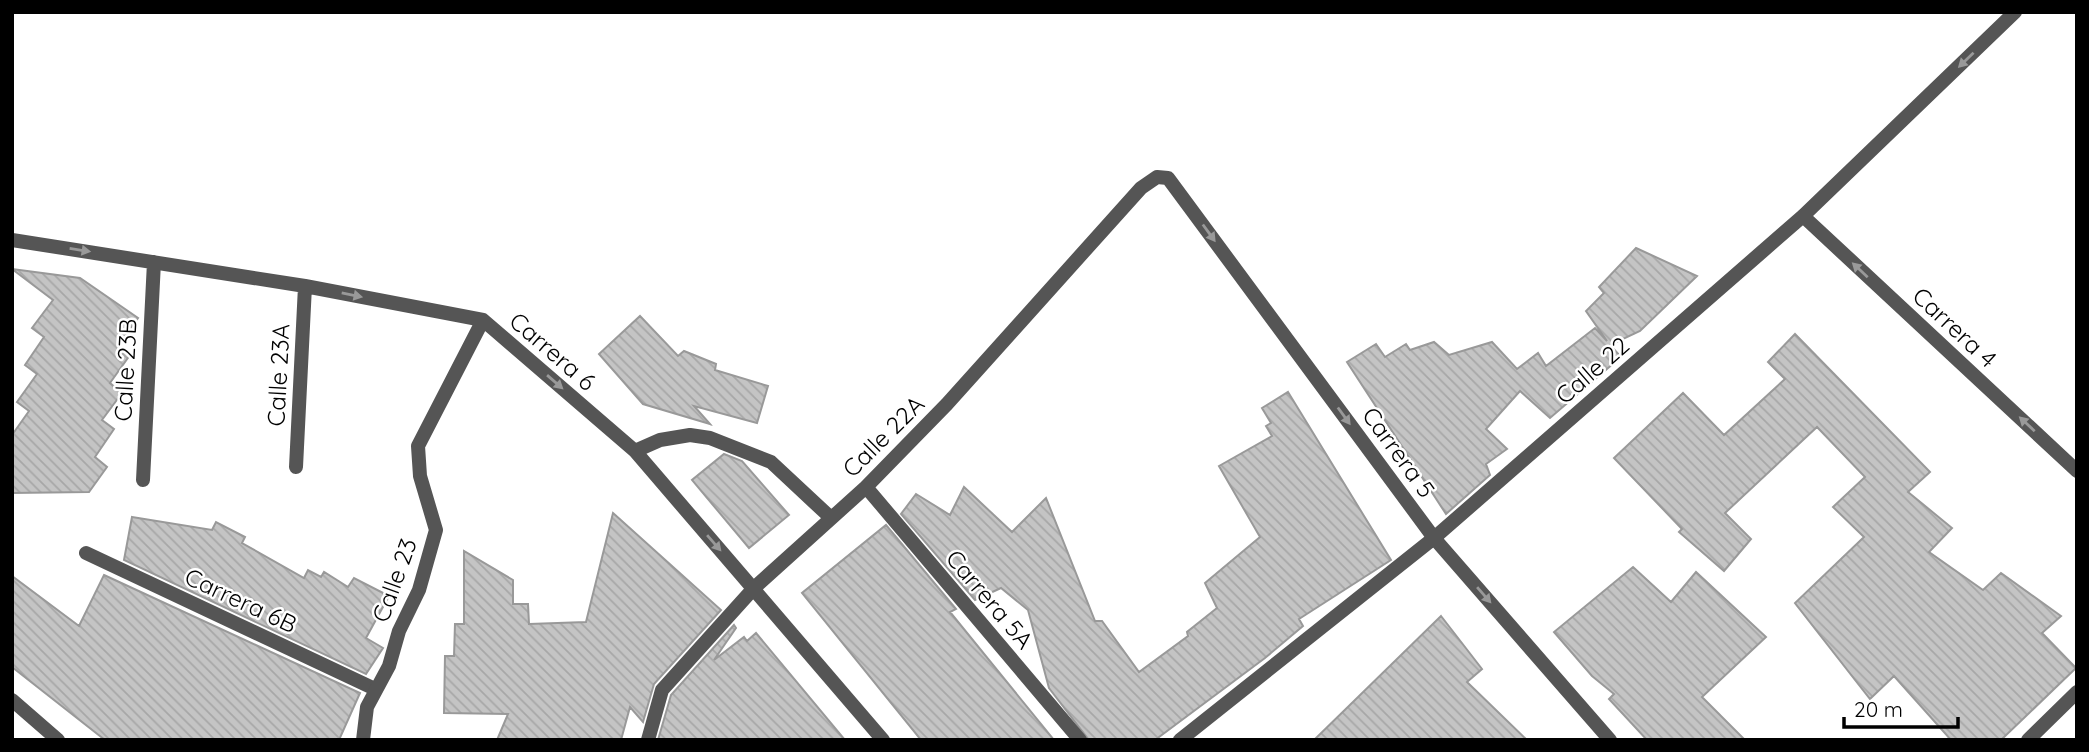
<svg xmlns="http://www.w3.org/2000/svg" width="2089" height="752" viewBox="0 0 2089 752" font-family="Quicksand,sans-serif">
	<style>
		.building { fill: url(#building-back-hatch); stroke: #999; stroke-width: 2 }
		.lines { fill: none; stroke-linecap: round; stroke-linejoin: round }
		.service { stroke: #555; stroke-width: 14 }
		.minor { stroke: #555; stroke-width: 14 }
		.oneway { fill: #999 }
		.labels { text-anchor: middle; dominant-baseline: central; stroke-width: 5; stroke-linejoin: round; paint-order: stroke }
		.street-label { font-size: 24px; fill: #000; stroke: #fff }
	</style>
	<defs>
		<pattern id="building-back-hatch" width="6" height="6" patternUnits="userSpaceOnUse" patternTransform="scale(1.75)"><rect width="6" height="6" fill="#c4c4c4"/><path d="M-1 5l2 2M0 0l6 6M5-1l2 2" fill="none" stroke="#a7a7a7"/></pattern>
	</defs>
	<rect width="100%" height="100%" fill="#fff"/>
	<path class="building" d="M1636 248 1697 276 1640 331 1610 345 1621 357 1550 418 1520 391 1486 429 1507 449 1486 464 1490 475 1446 514 1347 362 1376 344 1385 357 1406 344 1410 350 1434 342 1449 355 1492 342 1517 369 1538 353 1546 366 1595 328 1607 341 1586 311 1604 293 1599 287Z
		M12 269 80 278 138 318 118 346 130 355 110 383 122 393 102 420 114 429 95 457 107 467 89 492 12 493V435L29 411 17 402 37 374 25 365 44 337 32 328 53 300Z
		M640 316 678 356 684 351 716 364 715 370 768 386 757 423 694 406 710 424 643 404 599 354Z
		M1795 334 1930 472 1908 492 1952 528 1929 552 1983 590 2001 573 2061 616 2042 633 2076 668 2001 740H1951L1894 676 1870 699 1795 603 1864 537 1833 507 1865 477 1817 427 1725 513 1751 539 1724 571 1679 532 1682 529 1614 458 1683 393 1724 435 1785 379 1768 362Z
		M1288 392 1391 560 1299 619 1303 626 1265 658 1155 740H1089L1049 688 1028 610 1001 588 975 600 901 514 916 494 950 515 964 487 1012 532 1046 498 1095 621H1102L1139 672 1188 636 1187 632 1217 608 1205 583 1260 537 1219 466 1272 436 1266 426 1271 423 1262 408Z
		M724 454 742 461 789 515 749 548 692 480Z
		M613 513 721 610 654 684 643 722 630 707 621 740H497L508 714 444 713 445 656H454L455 624H464V551L513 580V604H528L529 624 586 622Z
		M132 517 212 530 216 522 245 537 242 543 304 578 308 570 321 577 324 572 348 587 354 578 389 596 366 638 383 648 366 674 124 560Z
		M886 525 956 609 950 612 1054 740H921L802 593Z
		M1633 567 1671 602 1696 572 1766 637 1702 697 1745 740H1647L1609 699 1614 694 1592 676 1554 632Z
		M104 575 360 693 339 740H105L12 667V576L79 626Z
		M1441 616 1482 669 1467 682 1527 740H1314Z
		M734 625 736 628 714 660 744 637 747 641 756 633 845 740H658L671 695Z"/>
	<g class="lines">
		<path class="service" d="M86 553 375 689"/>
		<path class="minor" d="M1803 216 2077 471
			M12 240 305 286 483 320 635 451 883 740
			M635 451 660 440 690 435 710 438 771 462 831 518
			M296 467 305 286
			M143 480 154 262
			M866 487 1080 740
			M12 700 58 740
			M363 740 367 707 389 666 399 631 419 590 436 530 420 476 418 446 483 320
			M648 740 662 690 754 588 866 487 947 404 1141 188 1157 177 1168 178 1434 538 1610 740
			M1180 740 1434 538 1803 216 2015 12
			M2028 740 2077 692"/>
	</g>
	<defs><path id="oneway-solid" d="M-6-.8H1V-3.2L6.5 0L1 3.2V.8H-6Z" transform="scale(1.75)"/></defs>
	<g class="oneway">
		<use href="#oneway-solid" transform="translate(1966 60) rotate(136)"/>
		<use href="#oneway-solid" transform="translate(1209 233) rotate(54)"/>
		<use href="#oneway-solid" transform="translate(80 250) rotate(9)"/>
		<use href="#oneway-solid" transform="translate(1860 270) rotate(-137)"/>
		<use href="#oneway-solid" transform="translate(352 295) rotate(11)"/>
		<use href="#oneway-solid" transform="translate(555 382) rotate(41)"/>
		<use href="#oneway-solid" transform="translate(1344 416) rotate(54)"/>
		<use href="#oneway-solid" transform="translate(2027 424) rotate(-137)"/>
		<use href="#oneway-solid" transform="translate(714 543) rotate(49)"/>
		<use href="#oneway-solid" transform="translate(1484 595) rotate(49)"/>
	</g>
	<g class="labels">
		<g class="street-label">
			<text transform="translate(1955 327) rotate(43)">Carrera 4</text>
			<text transform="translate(553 351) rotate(41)">Carrera 6</text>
			<text transform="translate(125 370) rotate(-87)">Calle 23B</text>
			<text transform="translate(1592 370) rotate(-41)">Calle 22</text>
			<text transform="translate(278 375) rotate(-87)">Calle 23A</text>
			<text transform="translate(883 436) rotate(-45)">Calle 22A</text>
			<text transform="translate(1399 452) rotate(54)">Carrera 5</text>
			<text transform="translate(394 580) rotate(-70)">Calle 23</text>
			<text transform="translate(990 599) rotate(50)">Carrera 5A</text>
			<text transform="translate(241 600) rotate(25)">Carrera 6B</text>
		</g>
	</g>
	<rect width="2089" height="752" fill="none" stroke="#000000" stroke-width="28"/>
	<path d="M1844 717v10h114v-10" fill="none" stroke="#000000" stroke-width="3.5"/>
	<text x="1854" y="717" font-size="21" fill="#000000" stroke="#ffffff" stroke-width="5" paint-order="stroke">20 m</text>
</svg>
